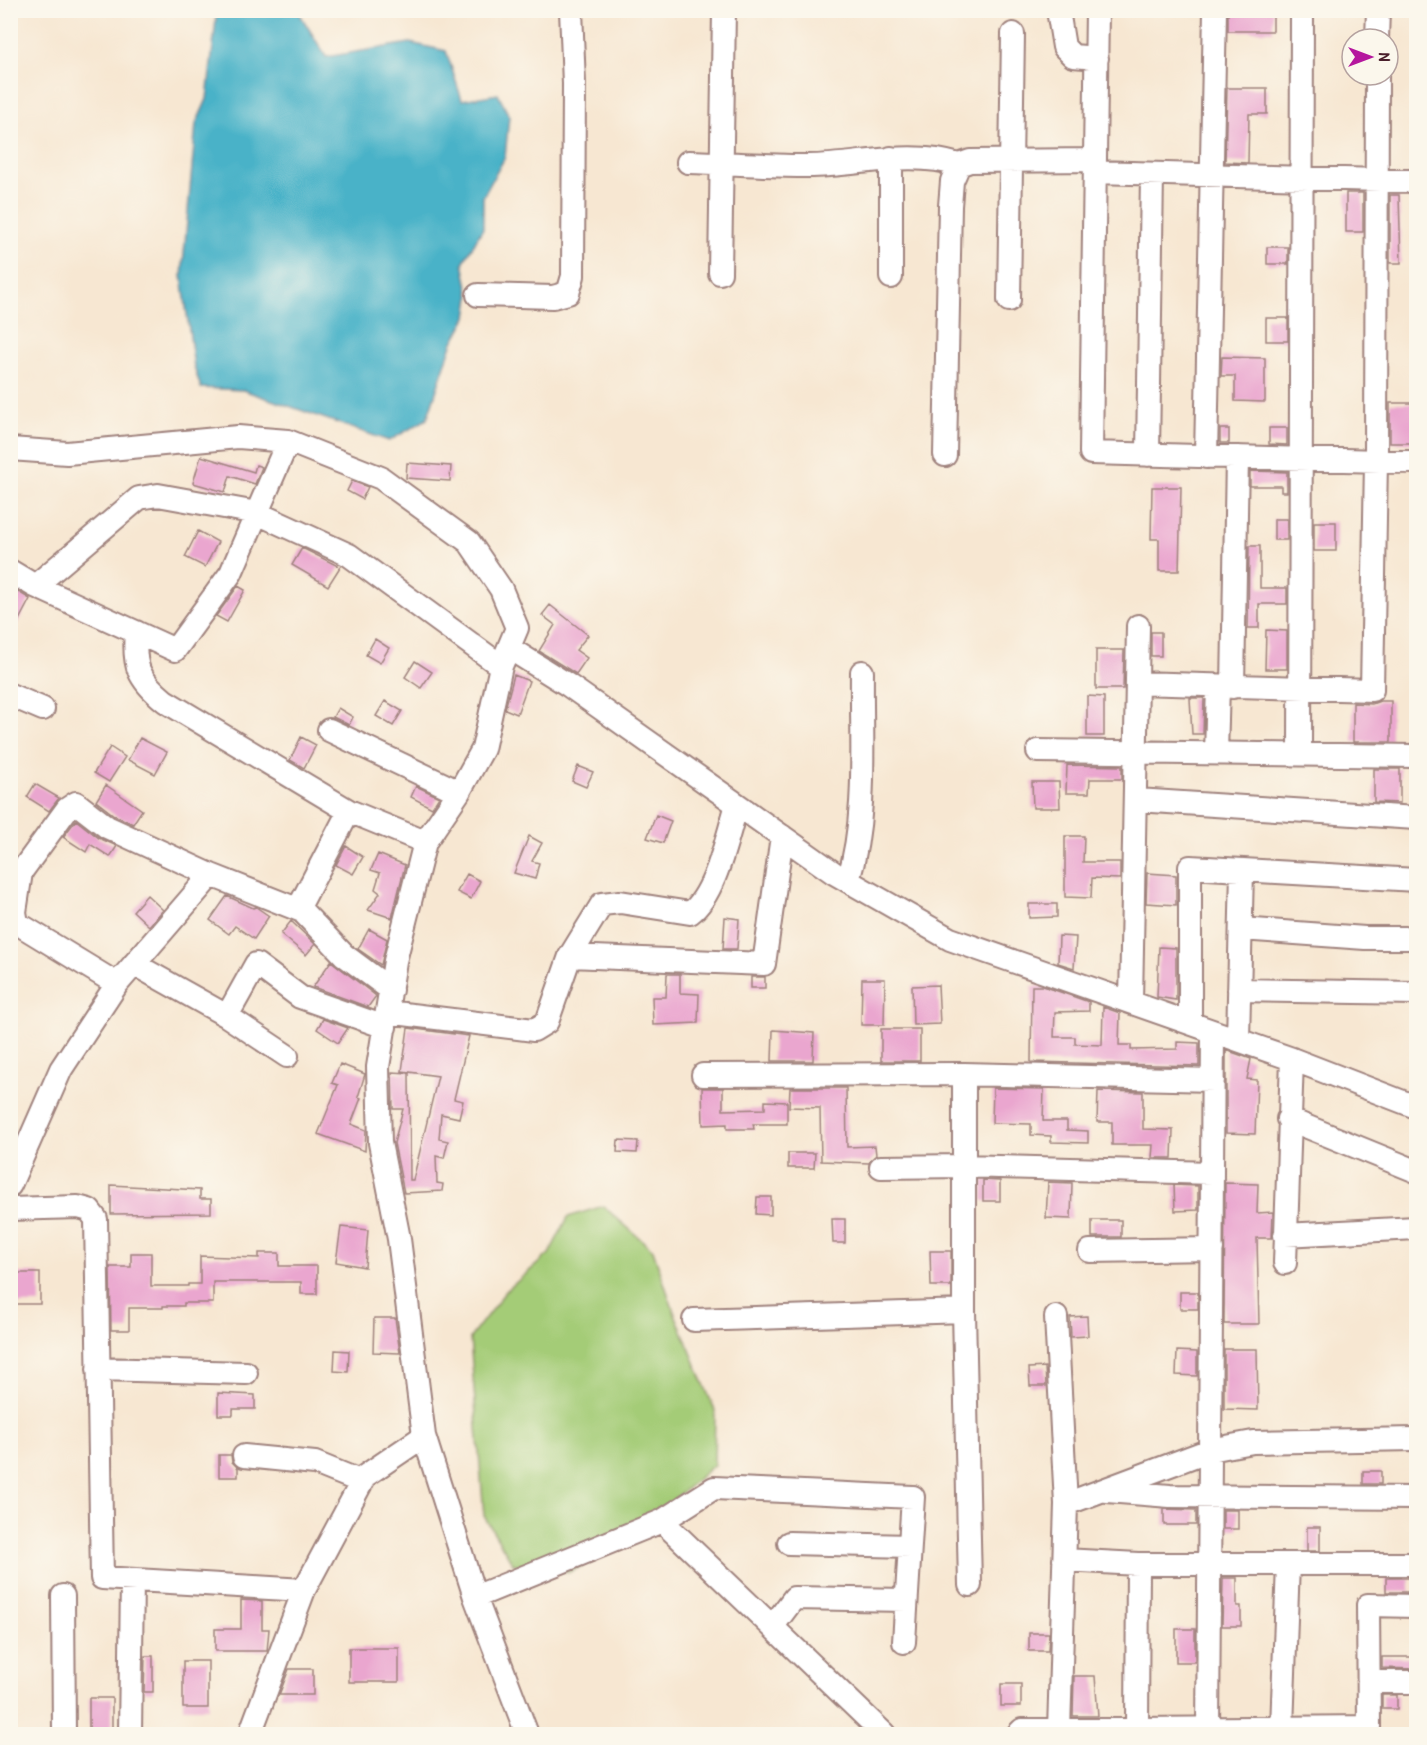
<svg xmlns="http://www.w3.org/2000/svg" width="1427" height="1745" viewBox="0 0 1427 1745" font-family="'Patrick Hand',sans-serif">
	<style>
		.green { fill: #a4cc77; stroke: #777651; stroke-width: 1.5 }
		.water { fill: #49b2c8; stroke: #4a687a; stroke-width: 1.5 }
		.building { fill: #eaa6cf }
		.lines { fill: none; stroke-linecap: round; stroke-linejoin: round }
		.minor-casing { stroke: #a0837e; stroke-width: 26 }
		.minor { stroke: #fff; stroke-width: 22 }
	</style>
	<rect width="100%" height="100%" fill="#fbf7ec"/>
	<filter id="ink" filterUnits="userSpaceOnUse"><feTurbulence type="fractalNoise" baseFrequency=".0167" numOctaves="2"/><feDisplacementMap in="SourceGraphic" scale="12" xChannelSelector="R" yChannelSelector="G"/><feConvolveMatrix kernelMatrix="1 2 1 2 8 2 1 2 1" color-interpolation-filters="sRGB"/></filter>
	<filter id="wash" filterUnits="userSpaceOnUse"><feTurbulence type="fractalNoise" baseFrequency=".008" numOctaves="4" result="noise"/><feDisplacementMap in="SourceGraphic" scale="24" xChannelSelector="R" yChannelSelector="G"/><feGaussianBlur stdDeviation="1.35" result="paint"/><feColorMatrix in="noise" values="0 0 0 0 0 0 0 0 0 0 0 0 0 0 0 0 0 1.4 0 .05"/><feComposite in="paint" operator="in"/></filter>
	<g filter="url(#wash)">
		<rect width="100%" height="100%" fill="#f7e7d2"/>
		<path class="green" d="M603 1206 653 1250 673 1309 715 1411 714 1465 620 1546 570 1572 513 1564 484 1516 470 1338 505 1292 549 1254 568 1217Z"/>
		<path class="water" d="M217 11H298L326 57 410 43 446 51 462 100 498 94 509 116 505 157 483 197V228L463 263 470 297 467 317 452 344 427 419 389 441 243 390 201 388 194 367 182 276 196 124 207 99Z"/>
		<g id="blocks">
			<path class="building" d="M1228 10H1273V31H1228Z
				M1227 88H1267V114H1249L1248 163 1225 162Z
				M1346 193H1363V232H1346Z
				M1390 195H1399L1401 263H1390Z
				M1267 247H1288V264H1267Z
				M1266 318H1288V341H1266Z
				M1222 357 1265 358V402L1235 401V376H1221Z
				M1390 403H1416V443H1390Z
				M1269 428H1287V445L1269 444Z
				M1220 429H1229V443H1220Z
				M201 456 254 472 256 465 262 467 255 484 230 476 225 492 193 483Z
				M407 463 451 466 450 481 406 478Z
				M1250 471 1287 472V492H1281V486H1250Z
				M352 481 368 487 362 499 347 491Z
				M1152 487H1181L1179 571H1159V539H1151Z
				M1274 519H1287V540H1274Z
				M1314 522H1336V551H1314Z
				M198 531 218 542 205 567 185 557Z
				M1249 546H1260V588H1287V604H1259V628H1248Z
				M302 548 340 567 328 586 292 565Z
				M238 586 245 590 227 622 216 616Z
				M17 591 30 599 10 637V605Z
				M550 605 588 635 576 650 587 658 576 674 539 651 555 625 542 615Z
				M1266 630 1287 631V669H1265Z
				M1151 632H1161V656H1151Z
				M375 639 389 648 380 663 366 655Z
				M1096 650H1124L1123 689H1096Z
				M415 661 432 672 421 688 405 677Z
				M514 675 529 681 517 714 505 709Z
				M1087 696 1104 697V736H1087Z
				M1190 698H1204L1203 734H1192Z
				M385 701 402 711 393 726 376 716Z
				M1380 701H1391V742H1353V703L1372 704Z
				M338 708 353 717 349 725 333 717Z
				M301 737 316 745 304 768 290 760Z
				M140 738 167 752 155 774 128 760Z
				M110 747 125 757 109 782 94 773Z
				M1067 765 1122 766V779H1090L1089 793H1066Z
				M578 766 593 772 586 787 572 781Z
				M1374 769H1400V803L1374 802Z
				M1032 782H1059L1060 808H1033Z
				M35 784 59 798 49 811 27 797Z
				M106 785 142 810 133 824 114 815 96 801Z
				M416 786 439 797 432 808 411 797Z
				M656 815 671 821 663 843 647 838Z
				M76 820 99 838 117 846 110 857 90 844 86 852 63 837Z
				M529 836 542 843 532 861 539 863 535 879 514 873Z
				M1065 836H1084L1083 862H1120V879L1092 878 1091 898 1065 897Z
				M346 846 363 857 353 874 336 865Z
				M378 854 405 865 392 918 368 910 380 893 375 889 380 873 371 870Z
				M1147 873 1176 875V905L1146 903Z
				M467 874 480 881 471 899 457 892Z
				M147 895 163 910 149 926 133 911Z
				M227 896 253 908 256 907 269 916 254 939 235 926 229 934 210 920Z
				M1029 904H1057V917L1029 918Z
				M725 917 739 919 737 949H723Z
				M291 921 315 944 306 955 281 934Z
				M369 929 387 939 381 965 358 949Z
				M1059 936 1076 937 1074 968 1058 963Z
				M1159 947 1176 948V1000L1157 997Z
				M331 961 376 996 368 1007 313 987Z
				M667 974H680V993L699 994 698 1023 653 1025 652 997H666Z
				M751 977H765V988H751Z
				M862 979H885L884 1025H861Z
				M938 985 940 1024 913 1025 912 986Z
				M1032 986H1043L1089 1002V1011L1055 1012 1054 1037H1075V1044L1102 1045 1103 1007 1120 1013 1119 1045H1131V1050L1177 1049V1042L1199 1043V1066L1031 1062Z
				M323 1019 348 1028 338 1043 317 1029Z
				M408 1028 469 1036 454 1099 463 1101 459 1118 441 1114 439 1139 448 1141 444 1158 436 1156 437 1183 443 1184 442 1191 404 1193 394 1143 403 1109H393L392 1072 409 1073 410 1180H413L438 1076 402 1071Z
				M881 1029H920V1061H881Z
				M773 1030 814 1033 813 1061H772Z
				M1226 1050 1251 1059 1247 1079 1257 1080 1255 1134 1226 1133Z
				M340 1064 365 1074 358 1097 361 1098 351 1124 366 1130 365 1151 318 1134 338 1085 332 1083Z
				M702 1088H723V1110L765 1109V1101L787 1102V1124H753L754 1129H727V1124L703 1125Z
				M790 1088H846L847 1147 875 1146 876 1155 869 1163 821 1161 820 1108 789 1107Z
				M993 1088 1044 1089 1043 1121H1067V1130L1088 1131V1143L1051 1142V1136L1031 1135V1124L992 1123Z
				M1098 1091 1143 1092V1129L1173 1130 1172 1158H1152L1153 1145H1112V1122H1097Z
				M618 1140 638 1141 637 1153 617 1152Z
				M788 1153H815L814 1168H788Z
				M983 1180 1000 1181V1201H983Z
				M1048 1182 1072 1183 1071 1219 1046 1218Z
				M1225 1183 1258 1184 1257 1213 1273 1212 1272 1238H1257L1259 1324H1224Z
				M111 1185 200 1190V1199H211V1213L111 1214Z
				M1174 1185 1198 1186V1210L1175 1211Z
				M757 1197H771V1215L756 1214Z
				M832 1219H845V1243H833Z
				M1092 1220H1121V1237H1092Z
				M341 1227 368 1230 365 1267 336 1262Z
				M930 1251H951V1286H931Z
				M131 1253H151V1286H188V1284H200V1256L259 1258V1253H279V1266H317V1294H301V1282H213V1303H184V1306H163V1308H129V1330H111L110 1267H131Z
				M11 1273H40V1304H11Z
				M1180 1292H1198V1309H1180Z
				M1087 1316 1088 1336 1071 1337 1070 1317Z
				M374 1318H395L400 1353 373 1352Z
				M1224 1349H1257L1258 1410 1224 1409Z
				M335 1350 349 1351 348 1372 334 1371Z
				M1177 1351 1197 1352V1376L1176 1375Z
				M1045 1367 1046 1386H1030L1029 1368Z
				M218 1393 255 1395V1409H233V1415H218Z
				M219 1455H231L232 1462 238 1468V1477H219Z
				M1363 1471H1381V1484H1363Z
				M1164 1509 1196 1510V1525H1164Z
				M1223 1510H1238V1529H1223Z
				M1307 1527H1320V1551H1307Z
				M1223 1578H1237V1606H1241V1626H1222Z
				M1386 1578H1410V1592H1386Z
				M241 1600 262 1601V1629H269L267 1651H215V1629H241Z
				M1176 1629H1195V1662H1176Z
				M1029 1633H1049L1048 1651H1029Z
				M349 1648H399V1682H349Z
				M145 1656H153V1692H144Z
				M1382 1657H1416V1669L1382 1668Z
				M183 1661H208V1708H183Z
				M289 1669H313V1695H279Z
				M1074 1676H1095L1098 1716H1073Z
				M1001 1684H1021V1706H1001Z
				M1382 1695H1397V1709H1382Z
				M89 1698H112V1734H89Z"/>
		</g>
	</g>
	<g filter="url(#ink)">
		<use href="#blocks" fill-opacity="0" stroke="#a0837e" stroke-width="1.5"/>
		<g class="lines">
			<g class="minor-casing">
				<path id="minor" d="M1058 10 1064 47 1073 56 1097 58
					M1097 10 1091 453 1416 462
					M1377 39 1378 10
					M891 158V277
					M688 162C728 163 768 166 808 166 859 166 909 149 959 165
					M1096 172 1416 181
					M720 273 724 10
					M478 295 553 297 568 293 573 276 574 84 571 10
					M1009 300 1013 34
					M10 449 67 453 238 437 288 441 381 478 469 542 501 589 517 628 501 666 483 749 459 792 425 842 395 961 378 1067 380 1143 399 1239 424 1436 475 1597 527 1734
					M945 455 950 206 952 181 959 165 970 161 1095 160
					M1148 455 1152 174
					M1206 457 1215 10
					M10 571 35 586 175 650 231 573 288 441
					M35 586 139 498 158 495 257 513 349 555 501 666
					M136 632C133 666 138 679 165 701L349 811 425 842
					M509 648 568 685 834 873 950 939 1292 1059 1416 1107
					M1138 683 1372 690 1376 461 1377 75
					M1233 687 1237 457
					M10 695 43 709
					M329 730 459 792
					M1038 751 1416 756
					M1216 753 1218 686
					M1300 754 1302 10
					M1137 800 1416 818
					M10 868 21 872 67 809 76 803 107 827 211 875 302 911 344 955 391 990
					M21 872 15 912 17 923 117 984
					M848 881C868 815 861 740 862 672
					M298 909 349 811
					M1241 929 1365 938H1416
					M570 956 764 964 782 836
					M134 964 227 1016 287 1056
					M1239 990 1416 993
					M1131 1002 1138 626
					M387 1012 534 1030 547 1022 570 956 602 904 620 902 690 913C716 894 727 836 737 805
					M227 1016 256 964 300 997 385 1027
					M1190 1023V867L1416 880
					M1238 1040 1242 870
					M964 1074V1311L970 1585
					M703 1075 964 1074 1213 1080
					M1288 1119 1416 1171
					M881 1167 964 1166 1212 1173
					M10 1185 61 1069 117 984 211 875
					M10 1209 78 1207 89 1210 96 1219 102 1578 304 1590
					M1285 1235 1416 1228
					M1090 1251 1212 1249
					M1285 1263 1292 1059
					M1056 1317 1066 1504 1059 1730
					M694 1320 964 1311
					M98 1369 246 1373
					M244 1456 315 1463 362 1482
					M1107 1491 1170 1496 1416 1498
					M1066 1504 1210 1450 1253 1442 1416 1439
					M662 1521 884 1734
					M789 1543 910 1546
					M1064 1560 1138 1564H1416
					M63 1596 64 1734
					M475 1597 662 1521 714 1488 913 1497 904 1642
					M773 1626 794 1598 906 1600
					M1369 1682H1416
					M1282 1728 1288 1564
					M1137 1729 1138 1564
					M130 1734 132 1580
					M250 1734 304 1590 365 1476 424 1436
					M1018 1734 1022 1730 1369 1727 1368 1605 1416 1606
					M1208 1734 1213 1032"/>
			</g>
			<use href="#minor" class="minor"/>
		</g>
	</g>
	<rect width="1427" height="1745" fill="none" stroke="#fbf7ec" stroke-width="36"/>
	<g transform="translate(1370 57) rotate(90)"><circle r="28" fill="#fbf7ec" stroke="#b4a19f" stroke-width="1.5"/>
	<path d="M0-4.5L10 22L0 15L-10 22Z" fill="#b5179e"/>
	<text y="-9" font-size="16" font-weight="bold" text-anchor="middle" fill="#4a1f2b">N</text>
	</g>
</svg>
